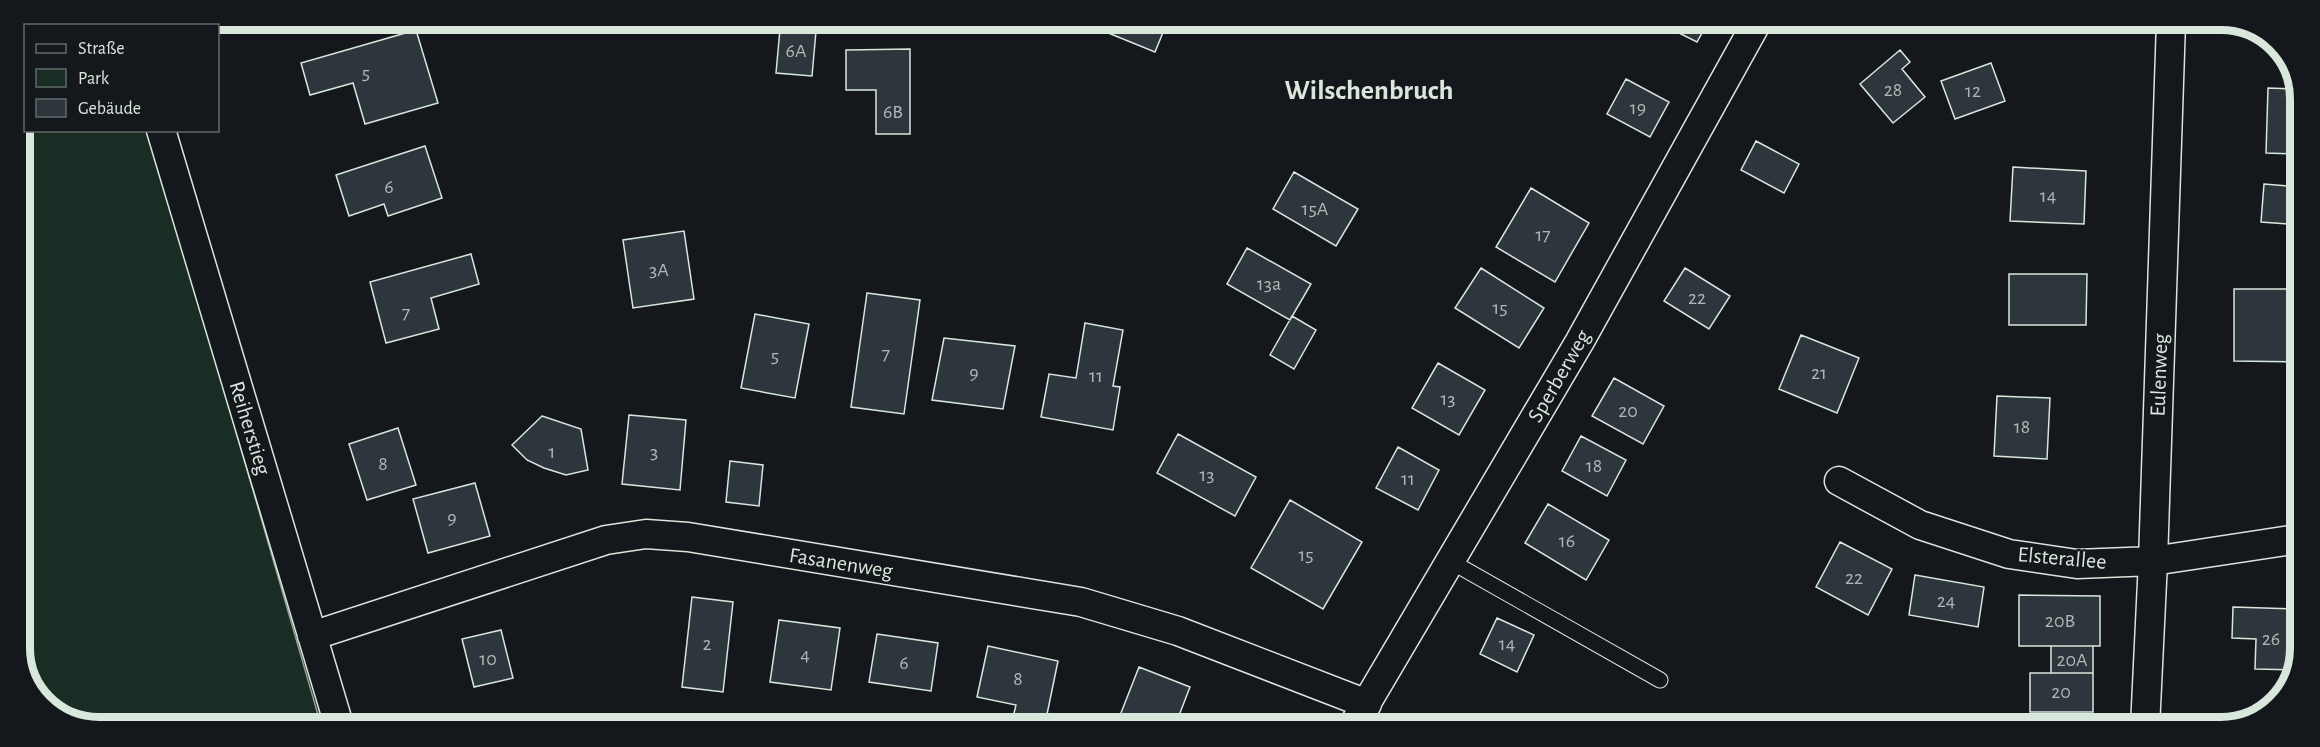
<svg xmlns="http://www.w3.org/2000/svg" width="2320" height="747" viewBox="0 0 2320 747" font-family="'Alegreya Sans',sans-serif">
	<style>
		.green { fill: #1a2d24; stroke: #939e99; stroke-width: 1.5 }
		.building { fill: #2c363c; stroke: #d8e6dc; stroke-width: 1.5 }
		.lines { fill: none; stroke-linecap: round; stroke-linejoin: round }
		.service-casing { stroke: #d8e6dc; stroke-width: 17 }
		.minor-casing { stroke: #d8e6dc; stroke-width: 31 }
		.path { stroke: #9da8a2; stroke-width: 4; stroke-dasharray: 4.5 3; stroke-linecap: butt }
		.service { stroke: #14181c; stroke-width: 15 }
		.minor { stroke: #14181c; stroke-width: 28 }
		.labels { text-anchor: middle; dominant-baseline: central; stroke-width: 4.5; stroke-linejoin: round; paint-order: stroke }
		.number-label { font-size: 20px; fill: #adbab4 }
		.street-label { font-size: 22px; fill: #d8e6dc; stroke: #14181c }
		.district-label { font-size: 28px; font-weight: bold; fill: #d8e6dc; stroke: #14181c }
		.rim { fill: none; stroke: #d8e6dc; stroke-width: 8 }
	</style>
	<rect width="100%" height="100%" fill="#14181c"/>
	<path class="green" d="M25 84 26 130 149 131 321 725H78L39 700 20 654V98Z"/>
	<path class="building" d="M758 20H817L812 76 776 73 780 29 757 26Z
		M1105 21H1155L1166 25 1155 52 1101 30Z
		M1657 22H1708L1697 42Z
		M416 30 438 103 365 124 353 83 310 95 301 63Z
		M910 49V134H876V90H846V50Z
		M1900 50 1910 62 1902 69 1925 97 1893 123 1860 84Z
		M1991 63 2005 101 1955 119 1941 81Z
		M1626 79 1669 102 1650 137 1607 114Z
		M2268 88 2299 89 2300 154 2266 153Z
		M1756 141 1799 164 1784 193 1741 170Z
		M425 146 442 198 388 216 384 204 349 216 336 175Z
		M2013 167 2086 171 2084 224 2010 221Z
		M1294 172 1358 209 1336 246 1273 209Z
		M2264 184 2300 187V225L2261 222Z
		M1531 188 1589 223 1555 282 1496 247Z
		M684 231 694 299 633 308 623 240Z
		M1247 248 1311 284 1290 320 1227 284Z
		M471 254 479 284 431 298 439 329 386 343 370 282Z
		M1481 268 1544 308 1519 348 1455 308Z
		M1685 268 1730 296 1709 329 1664 301Z
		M2009 274H2087L2086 325H2009Z
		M2234 289H2299V362L2234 361Z
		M867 293 920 300 904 414 851 407Z
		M755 314 809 324 795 398 741 388Z
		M1292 316 1316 330 1294 369 1270 355Z
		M1085 323 1123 330 1113 386 1120 387 1113 430 1041 417 1049 374 1076 378Z
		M1801 335 1859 358 1837 413 1779 389Z
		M944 338 1015 346 1003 409 932 400Z
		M1438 363 1485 390 1459 435 1412 408Z
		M1614 378 1664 406 1643 444 1592 416Z
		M1997 396 2050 398 2047 459 1994 456Z
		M629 415 686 420 680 490 622 484Z
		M542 416 581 429 588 470 566 475 544 468 527 460 512 445Z
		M398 428 416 485 367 500 349 444Z
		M1178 434 1256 477 1235 516 1157 473Z
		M1581 436 1626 460 1607 496 1562 471Z
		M1398 447 1439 470 1418 510 1376 488Z
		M730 461 763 465 759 506 726 502Z
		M475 483 490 536 428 553 413 499Z
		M1290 500 1362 542 1323 609 1251 568Z
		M1548 504 1609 540 1586 580 1525 543Z
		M1840 542 1892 569 1868 615 1816 587Z
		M1915 575 1984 587 1978 627 1909 615Z
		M2019 595 2100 596V646H2019Z
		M692 597 733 602 723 692 682 687Z
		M2233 607 2298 609 2297 670 2255 669 2256 639 2232 638Z
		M1497 618 1534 635 1517 672 1480 654Z
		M779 620 840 628 831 690 770 682Z
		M501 630 513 678 474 687 462 639Z
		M877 634 938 643 931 691 869 682Z
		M988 646 1058 661 1045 724 1013 717 1016 705 977 697Z
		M2051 646H2093V673H2051Z
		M1139 667 1190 687 1175 726H1141L1119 718Z
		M2030 673H2093V712H2030Z"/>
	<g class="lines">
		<g class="service-casing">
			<path id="service" d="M1450 561 1660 680"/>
		</g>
		<g class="minor-casing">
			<path id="minor" d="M128 20 130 26
				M161 130 339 725
				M1839 481 1920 525 2009 554 2077 564 2153 561 2298 539
				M312 636 606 540 646 534 688 537 1081 602 1178 631 1367 704
				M1353 726 1580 341 1757 22
				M2145 727 2153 561 2171 22"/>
		</g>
		<path class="path" d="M20 103 26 102"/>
		<use href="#service" class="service"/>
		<use href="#minor" class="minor"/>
	</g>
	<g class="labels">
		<g class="number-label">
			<text x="796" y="51">6A</text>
			<text x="366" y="73">5</text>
			<text x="1893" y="90">28</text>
			<text x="1973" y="91">12</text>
			<text x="1638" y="108">19</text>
			<text x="893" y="112">6B</text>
			<text x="389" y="187">6</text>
			<text x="2048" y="196">14</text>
			<text x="1315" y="209">15A</text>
			<text x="1543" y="235">17</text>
			<text x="659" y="270">3A</text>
			<text x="1269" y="284">13a</text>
			<text x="1697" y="298">22</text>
			<text x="1500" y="308">15</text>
			<text x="406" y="313">7</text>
			<text x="886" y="354">7</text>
			<text x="775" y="356">5</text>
			<text x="974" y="373">9</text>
			<text x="1819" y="373">21</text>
			<text x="1096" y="376">11</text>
			<text x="1448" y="399">13</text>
			<text x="1628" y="411">20</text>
			<text x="2022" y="427">18</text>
			<text x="552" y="452">1</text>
			<text x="654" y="452">3</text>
			<text x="383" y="464">8</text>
			<text x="1594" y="466">18</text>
			<text x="1207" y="475">13</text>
			<text x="1408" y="479">11</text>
			<text x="452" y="518">9</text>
			<text x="1567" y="541">16</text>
			<text x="1306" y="555">15</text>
			<text x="1854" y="578">22</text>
			<text x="1946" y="601">24</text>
			<text x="2060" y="621">20B</text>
			<text x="2271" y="639">26</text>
			<text x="707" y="644">2</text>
			<text x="1507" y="644">14</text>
			<text x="805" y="655">4</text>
			<text x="488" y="659">10</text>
			<text x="2072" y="660">20A</text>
			<text x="904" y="663">6</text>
			<text x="1018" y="679">8</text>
			<text x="2061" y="692">20</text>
		</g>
		<g class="street-label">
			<text transform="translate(2159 375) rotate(-88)">Eulenweg</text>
			<text transform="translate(1559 376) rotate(-60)">Sperberweg</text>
			<text transform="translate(250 428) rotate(73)">Reiherstieg</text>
			<text transform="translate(2062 558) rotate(5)">Elsterallee</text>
			<text transform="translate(841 563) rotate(9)">Fasanenweg</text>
		</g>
		<g class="district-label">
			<text x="1369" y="91">Wilschenbruch</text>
		</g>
	</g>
	<path d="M0 0H2320V747H0ZM99 30H2221A69 69 0 0 1 2290 99V648A69 69 0 0 1 2221 717H99A69 69 0 0 1 30 648V99A69 69 0 0 1 99 30Z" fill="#14181c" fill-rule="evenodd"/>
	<path class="rim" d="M99 30H2221A69 69 0 0 1 2290 99V648A69 69 0 0 1 2221 717H99A69 69 0 0 1 30 648V99A69 69 0 0 1 99 30Z"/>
	<rect x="24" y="24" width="195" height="108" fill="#14181c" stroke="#626a69" stroke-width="1.5"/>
	<rect x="36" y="44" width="30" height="9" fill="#14181c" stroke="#626a69" stroke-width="1.5"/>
	<text x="78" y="54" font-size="18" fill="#d8e6dc">Straße</text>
	<rect x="36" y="69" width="30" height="18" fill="#1a2d24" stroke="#626a69" stroke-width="1.5"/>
	<text x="78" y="84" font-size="18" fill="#d8e6dc">Park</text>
	<rect x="36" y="99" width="30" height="18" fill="#2c363c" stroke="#626a69" stroke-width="1.5"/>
	<text x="78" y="114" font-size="18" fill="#d8e6dc">Gebäude</text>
</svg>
